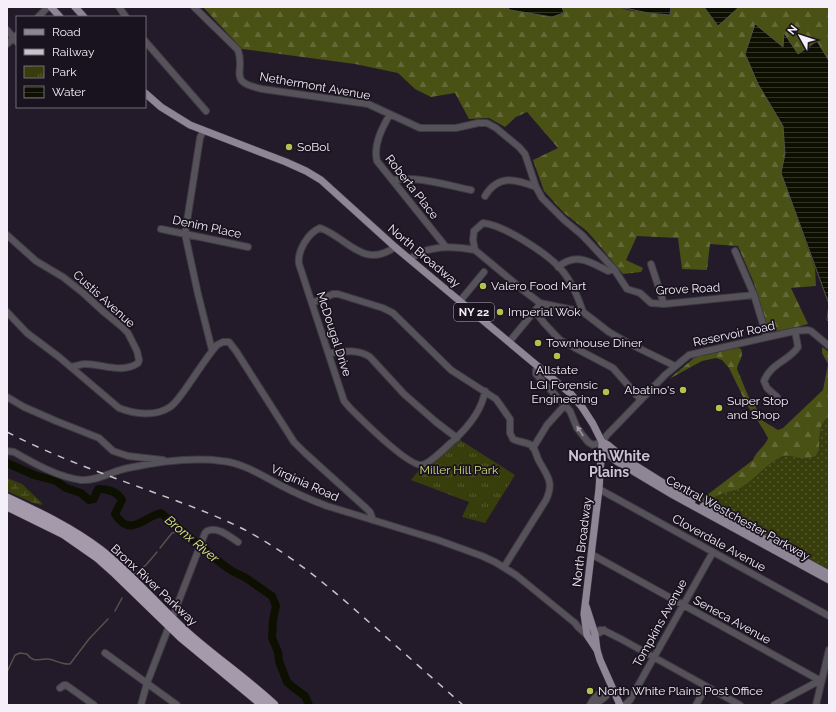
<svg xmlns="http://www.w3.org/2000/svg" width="836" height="712" viewBox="0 0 836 712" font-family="Raleway,sans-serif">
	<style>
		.grass { fill: url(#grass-dots) }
		.forest { fill: url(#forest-firs) }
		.wetland { fill: url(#wetland-marsh) }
		.park { fill: url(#park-tufts) }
		.water { fill: url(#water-rules); stroke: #52534a }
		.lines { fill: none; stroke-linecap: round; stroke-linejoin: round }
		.stream { stroke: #52534a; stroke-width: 1.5 }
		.river { stroke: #0d1000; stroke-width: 8 }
		.minor-casing { stroke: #403946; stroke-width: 8 }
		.major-casing { stroke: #403946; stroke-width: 8 }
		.highway-casing { stroke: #403946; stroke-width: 10 }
		.minor { stroke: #56525a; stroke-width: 6 }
		.major { stroke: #8e8695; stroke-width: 7 }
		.highway { stroke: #a49aac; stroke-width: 9 }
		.rail { stroke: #c8c2cc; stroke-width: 1.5; stroke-dasharray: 7 7; stroke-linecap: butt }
		.oneway { fill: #9d99a1 }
		.poi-dot { fill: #b2c34c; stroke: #19121f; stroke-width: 1.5 }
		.labels { text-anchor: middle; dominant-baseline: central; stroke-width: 3.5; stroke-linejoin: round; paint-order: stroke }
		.shield { fill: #19121f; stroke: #b2adb7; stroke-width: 1 }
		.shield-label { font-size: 11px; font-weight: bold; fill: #f4eff8 }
		.street-label { font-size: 12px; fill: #f4eff8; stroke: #19121f }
		.poi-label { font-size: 12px; fill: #f4eff8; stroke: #19121f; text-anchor: start }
		.park-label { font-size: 12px; fill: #cedf74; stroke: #19121f }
		.water-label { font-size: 13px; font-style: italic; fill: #ddee83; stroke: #19121f }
		.quarter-label { font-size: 14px; font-weight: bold; fill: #ccc2d5; stroke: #19121f }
	</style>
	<defs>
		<pattern id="grass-dots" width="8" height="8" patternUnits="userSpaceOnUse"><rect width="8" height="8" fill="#373e0c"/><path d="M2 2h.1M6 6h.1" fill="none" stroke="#555a30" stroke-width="1.8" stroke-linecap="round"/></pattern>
		<pattern id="forest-firs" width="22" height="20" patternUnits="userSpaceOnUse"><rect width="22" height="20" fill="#495114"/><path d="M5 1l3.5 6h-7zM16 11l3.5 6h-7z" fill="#646a37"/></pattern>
		<pattern id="wetland-marsh" width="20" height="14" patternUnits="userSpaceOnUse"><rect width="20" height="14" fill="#373e0c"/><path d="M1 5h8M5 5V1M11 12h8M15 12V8" fill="none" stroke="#555a30"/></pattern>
		<pattern id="park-tufts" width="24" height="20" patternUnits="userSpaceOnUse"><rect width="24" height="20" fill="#373e0c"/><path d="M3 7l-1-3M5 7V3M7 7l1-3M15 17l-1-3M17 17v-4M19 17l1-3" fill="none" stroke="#555a30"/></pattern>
		<pattern id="water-rules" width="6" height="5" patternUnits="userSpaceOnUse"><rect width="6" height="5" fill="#0d1000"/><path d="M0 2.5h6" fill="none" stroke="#313326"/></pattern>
	</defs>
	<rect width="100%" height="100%" fill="#231b29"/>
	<path class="grass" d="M829 417V570L709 504C714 492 731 493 741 488 756 479 767 463 783 456 790 454 794 458 801 458 806 459 811 458 816 456 817 451 820 445 820 440 821 430 817 424 829 417Z"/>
	<path class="forest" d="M203 7H507L510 10 564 13 562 7H620L627 10 670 15 671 7H704L718 26 739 7H829V61L817 42 798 54 784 34 783 47 755 24 758 84 783 126 785 154 781 173 815 268 816 286 791 288 808 324 769 335 754 283 738 246 710 244 707 270 682 269 678 238 637 236 626 260 643 268 641 272 623 274 588 232 564 213 544 191 533 160 558 148 527 112 516 117 505 127 489 118 469 119 455 93 431 97 415 89 398 73 355 64 242 49Z
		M822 347 829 352V417C814 426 824 442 816 456 811 458 806 459 801 458 794 458 790 454 783 456 767 463 756 479 741 488 731 493 714 492 709 504L702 501 703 498 753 460C756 451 765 447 768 438L763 429 747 405 729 368 722 360 716 358 702 361 669 379 694 358 710 352 738 348 741 349C744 358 738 361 737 369L749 398 753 402 763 421 778 430 783 428 823 390 828 364 822 353Z"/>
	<path class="wetland" d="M7 478 22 484 42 503 41 505 31 502 7 491Z"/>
	<path class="park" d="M457 438 515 475 485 523 462 517 469 502 411 480 424 464Z"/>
	<path class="water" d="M507 7H562L564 13 552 17 510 10Z
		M620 7H671L670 15 648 13Z
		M704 7H739L718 26Z
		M755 24 783 47 784 33 798 54 817 41 829 61V322L827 320 829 304 781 173 785 154 783 126 758 84 745 54Z"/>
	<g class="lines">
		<path class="stream" d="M160 548 172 533 182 531
			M134 574 146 565 157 552
			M115 611 122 598
			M7 672 15 655 20 653 27 654C34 664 39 658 48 659 56 660 62 665 70 664L89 639 108 619"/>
		<path class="river" d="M7 463 34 475 56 481 66 488 81 493 89 500 94 499 98 489C108 489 117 491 122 500L115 514C130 538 142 518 161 513L222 564 232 571 246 578 272 596 276 606 273 620 272 638 278 652 279 661 287 682 294 688 305 696 309 705"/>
		<g class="minor-casing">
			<path id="minor" d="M119 7 126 17
				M194 7 238 50C246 73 226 81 262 89L368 104 420 128H456L478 123H487L496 128 519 147 525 154 536 187 542 198 564 220 582 235 614 269 627 289 640 293 651 303 664 304 754 295
				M38 17 48 7
				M7 30 17 42
				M145 41 206 111
				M7 44 16 36
				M390 114C382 128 373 145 377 161L446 247
				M203 131 200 138 185 234 198 294 212 350
				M393 180C419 176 446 185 471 190
				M485 196C498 174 516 179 536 187
				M161 229 248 247
				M7 235 36 261 63 277 82 292 105 313 122 327 128 333 137 351 139 360 138 363C122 374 103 364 85 364 81 364 76 366 72 367
				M395 247C363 270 347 237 320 228 308 233 297 251 299 264L344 401 350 408C362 420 408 466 422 465 430 464 447 446 454 440 467 428 482 410 485 391
				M475 250 473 240 474 231 483 223C504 225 546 253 560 268 571 280 578 297 583 312
				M735 251 754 295 767 337
				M410 259C428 245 454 246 475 250L523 290 540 303 583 312 609 332 628 343 675 366
				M651 264 664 304
				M558 267C576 252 590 262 608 271L614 269
				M460 301 484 272
				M312 303 333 294H338L383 308 393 313 451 370 496 399 510 419V433L513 439C518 442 526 442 531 445 535 448 536 454 538 459 546 475 555 481 546 500L504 567
				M535 311 544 323 560 340 613 368 641 400
				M7 312 27 333 59 357 119 408C134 414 155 417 170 407 176 403 180 396 184 391 195 376 205 359 217 345L223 342H229L236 351 294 442 305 453 367 509 370 512 373 520
				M509 342 538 307
				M329 353C343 352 357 348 370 357L404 394 436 422 457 438
				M538 366 536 370V374L570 411 577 428 588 442 593 445 602 442 607 435 665 375 689 355 795 331 808 330 811 331 829 346
				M7 397 24 407 56 421 99 438 113 451 128 456 163 460
				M777 397 767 388 764 381C771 363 789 361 798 347L795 331
				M533 448 547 425 565 405
				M7 451 14 452C35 464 58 477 81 480 97 481 113 471 128 468 157 462 192 457 222 461 243 463 261 475 280 485 295 493 311 500 327 506L438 540 482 556 495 562 516 575 575 623 578 627 587 635 599 633 604 630
				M599 489 829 616
				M591 554 821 681
				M600 630 605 631 621 639 740 705
				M105 653 177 705
				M60 688 64 685H66L94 705
				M141 705 147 683 205 533 207 531C217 526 229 536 238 542
				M590 705C595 695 601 691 612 690
				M594 705 604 698 612 690
				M625 705 630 700 713 552
				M696 705 706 687
				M774 705 817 682 821 681
				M816 705 829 650"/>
		</g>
		<g class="major-casing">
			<path id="major" d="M51 7 60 17
				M75 7 84 17
				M145 93 161 107 190 125 286 162 306 171 321 180 395 247 571 394 582 407 593 424 602 442 604 449 616 461 673 495 829 580
				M602 442 608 445 625 459 692 501
				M703 506 829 574
				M586 606 595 634 597 650 600 660 620 705
				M597 650 587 635 584 614 599 489 602 444"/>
		</g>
		<g class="highway-casing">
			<path id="highway" d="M7 498C39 513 71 528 100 550 131 574 157 606 187 633 215 658 246 679 274 705
				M7 506 64 534 97 557 115 573 181 637 263 705"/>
		</g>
		<use href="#minor" class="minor"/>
		<use href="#major" class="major"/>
		<use href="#highway" class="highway"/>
		<path class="rail" d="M7 432C59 459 115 478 169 498 196 508 222 518 247 531 293 556 332 589 370 623 401 650 432 678 463 705"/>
	</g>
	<defs><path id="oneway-solid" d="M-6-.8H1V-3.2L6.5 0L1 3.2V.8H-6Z"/></defs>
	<use class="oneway" href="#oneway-solid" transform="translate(580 431) rotate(-123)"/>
	<g class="poi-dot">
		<circle cx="289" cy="147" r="4"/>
		<circle cx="483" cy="286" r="4"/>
		<circle cx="500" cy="312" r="4"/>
		<circle cx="538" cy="343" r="4"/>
		<circle cx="557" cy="356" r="4"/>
		<circle cx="683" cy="390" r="4"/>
		<circle cx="606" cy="392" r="4"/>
		<circle cx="719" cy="408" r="4"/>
		<circle cx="590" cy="691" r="4"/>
	</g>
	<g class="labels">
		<rect class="shield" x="454" y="303" width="40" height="18" rx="3"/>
		<g class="shield-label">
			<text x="474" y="312">NY 22</text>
		</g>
		<g class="street-label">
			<text transform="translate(315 86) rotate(10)">Nethermont Avenue</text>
			<text transform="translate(412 187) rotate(52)">Roberta Place</text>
			<text transform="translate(207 227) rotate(12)">Denim Place</text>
			<text transform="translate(424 256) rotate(40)">North Broadway</text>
			<text transform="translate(688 289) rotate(-3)">Grove Road</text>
			<text transform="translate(104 299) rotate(42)">Custis Avenue</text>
			<text transform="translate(334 334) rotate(72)">McDougal Drive</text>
			<text transform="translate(734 334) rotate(-12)">Reservoir Road</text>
			<text transform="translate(305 483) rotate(24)">Virginia Road</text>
			<text transform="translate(738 518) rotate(29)">Central Westchester Parkway</text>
			<text transform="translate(582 542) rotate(-83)">North Broadway</text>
			<text transform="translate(719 543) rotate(29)">Cloverdale Avenue</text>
			<text transform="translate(154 585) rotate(43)">Bronx River Parkway</text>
			<text transform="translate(732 620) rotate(29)">Seneca Avenue</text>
			<text transform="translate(660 623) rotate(-61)">Tompkins Avenue</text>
		</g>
		<g class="poi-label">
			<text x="297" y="147">SoBol</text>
			<text x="491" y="286">Valero Food Mart</text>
			<text x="508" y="312">Imperial Wok</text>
			<text x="546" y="343">Townhouse Diner</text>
			<text x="557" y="370" text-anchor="middle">Allstate</text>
			<text x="598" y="385" text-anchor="end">LGI Forensic<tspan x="598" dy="14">Engineering</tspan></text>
			<text x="675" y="390" text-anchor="end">Abatino's</text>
			<text x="727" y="401">Super Stop<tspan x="727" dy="14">and Shop</tspan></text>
			<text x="598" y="691">North White Plains Post Office</text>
		</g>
		<g class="park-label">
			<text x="459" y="470">Miller Hill Park</text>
		</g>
		<g class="water-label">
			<text transform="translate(192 539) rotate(40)">Bronx River</text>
		</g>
		<g class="quarter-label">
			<text x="609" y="456">North White<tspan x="609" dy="16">Plains</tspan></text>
		</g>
	</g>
	<rect width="836" height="712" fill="none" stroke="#f4eff8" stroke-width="16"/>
	<rect x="16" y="16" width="130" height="92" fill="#19121f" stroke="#716a76"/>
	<rect x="24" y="29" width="20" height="6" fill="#8e8695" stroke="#716a76"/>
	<text x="52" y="36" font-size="12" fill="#f4eff8">Road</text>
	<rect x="24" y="49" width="20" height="6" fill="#c8c2cc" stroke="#716a76"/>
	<text x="52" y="56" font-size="12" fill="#f4eff8">Railway</text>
	<rect x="24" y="66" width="20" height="12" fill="url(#park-tufts)" stroke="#716a76"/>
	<text x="52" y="76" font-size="12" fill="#f4eff8">Park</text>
	<rect x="24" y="86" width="20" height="12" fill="url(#water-rules)" stroke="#716a76"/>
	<text x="52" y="96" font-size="12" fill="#f4eff8">Water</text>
	<g transform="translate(800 36) rotate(309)" stroke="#19121f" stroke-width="3" paint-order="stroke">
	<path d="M0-3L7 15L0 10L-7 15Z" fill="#f4eff8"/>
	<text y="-6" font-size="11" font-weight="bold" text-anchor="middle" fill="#f4eff8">N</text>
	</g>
</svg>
